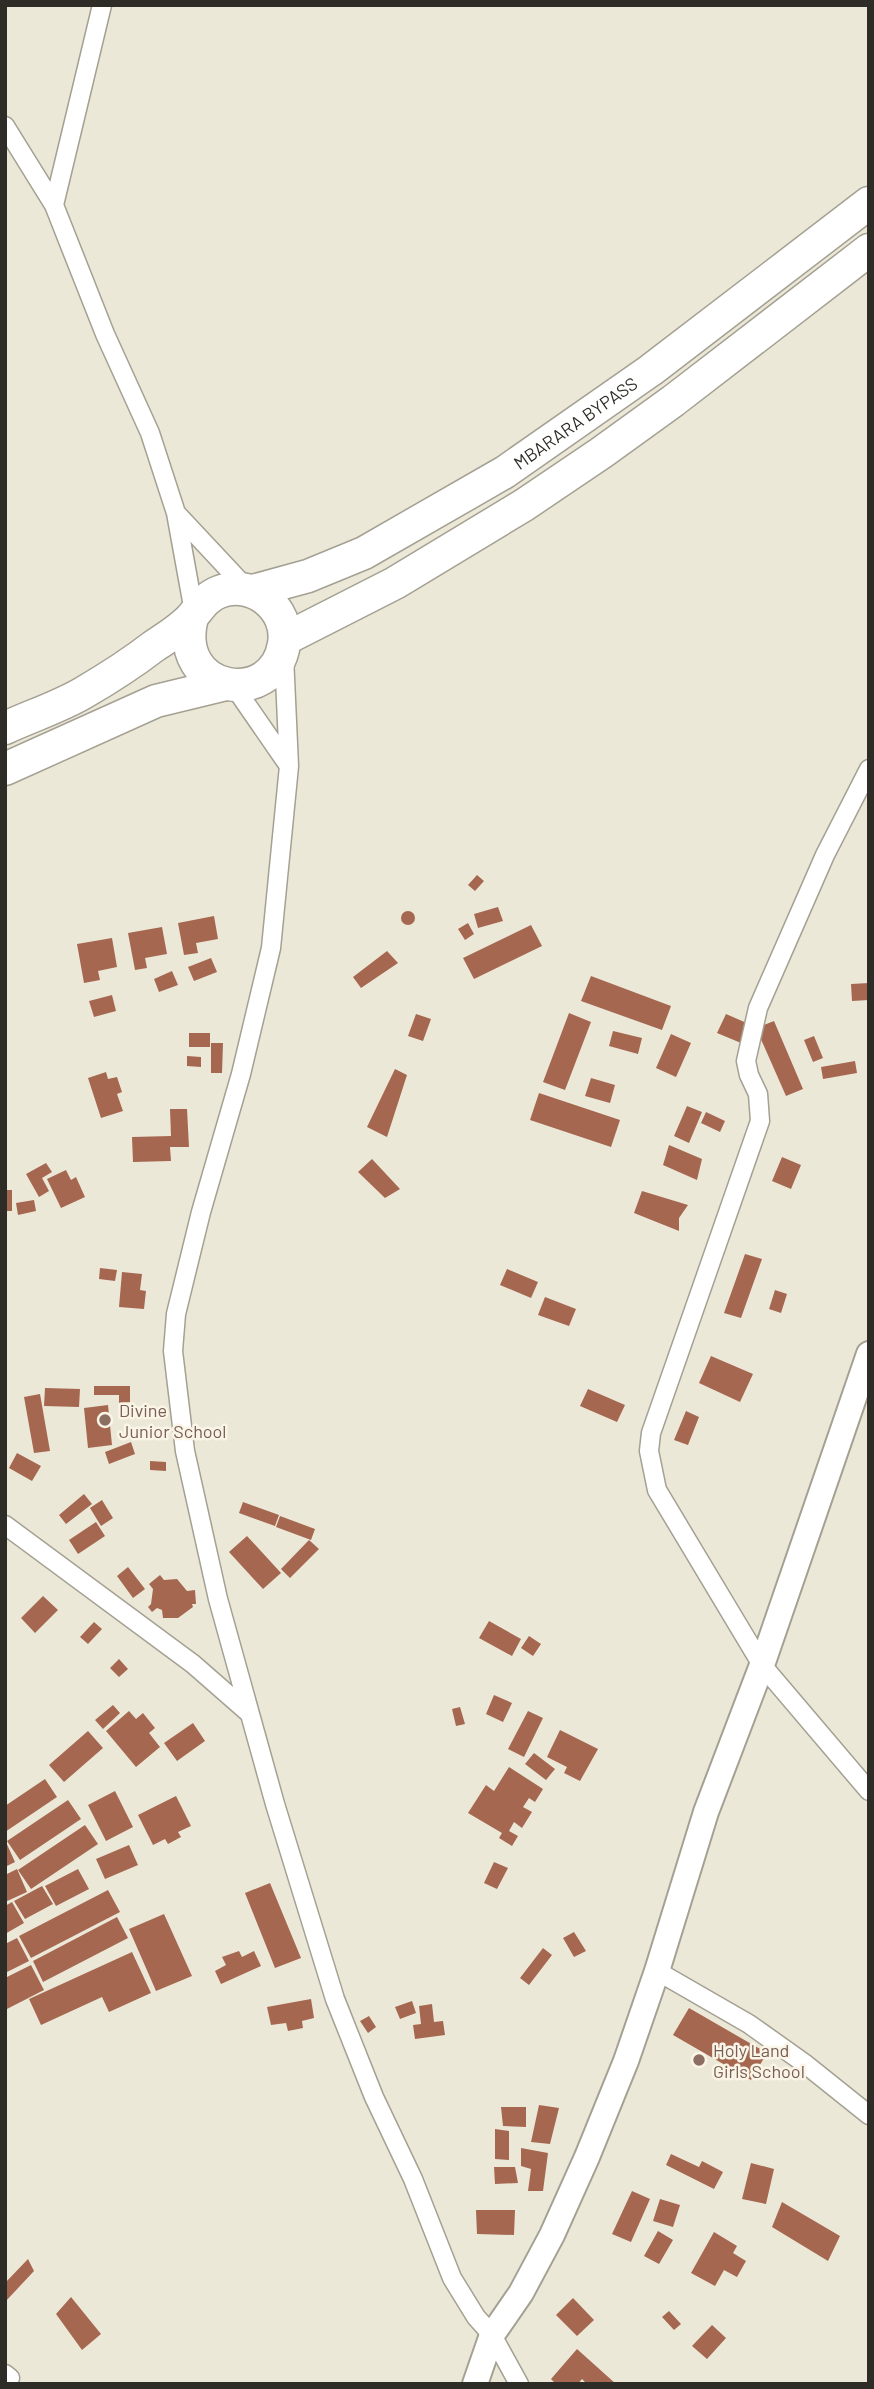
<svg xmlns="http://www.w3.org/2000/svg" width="874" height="2389" viewBox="0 0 874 2389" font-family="Barlow,sans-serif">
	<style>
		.building { fill: #a56750 }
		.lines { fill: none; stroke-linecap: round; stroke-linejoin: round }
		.street-casing { stroke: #a4a092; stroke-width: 21 }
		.secondary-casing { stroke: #a4a092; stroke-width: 28 }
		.highway-casing { stroke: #a4a092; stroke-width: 35 }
		.street { stroke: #fff; stroke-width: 18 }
		.secondary { stroke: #fff; stroke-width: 24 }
		.highway { stroke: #fff; stroke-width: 32 }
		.education-dot { fill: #8d6e63; stroke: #faf5e6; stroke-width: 2.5 }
		.labels { text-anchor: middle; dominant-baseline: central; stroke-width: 5; stroke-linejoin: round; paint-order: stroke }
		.street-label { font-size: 18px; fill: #2e2c26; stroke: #faf5e6 }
		.education-label { font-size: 18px; fill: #785e54; stroke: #faf5e6; text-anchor: start }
	</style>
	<rect width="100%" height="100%" fill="#ece8d8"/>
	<path class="building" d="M477 875 484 881 475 891 468 885Z
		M498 907 503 921 478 928 474 914Z
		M401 918a7 7 0 1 1 14 0a7 7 0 1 1-14 0Z
		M214 916 218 939 196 943 198 953 184 955 178 923Z
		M468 923 474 934 465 940 458 929Z
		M531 925 542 946 474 979 463 958Z
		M162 927 167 954 145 958 147 968 135 970 128 933Z
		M112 938 117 967 98 971 100 980 84 983 77 944Z
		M387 951 398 963 361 988 353 977Z
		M211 958 217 972 194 981 188 967Z
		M172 971 178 985 159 992 154 979Z
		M591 976 671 1006 662 1030 581 1001Z
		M869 983V1000L852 1001 851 984Z
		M112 995 116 1011 94 1017 89 1001Z
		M569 1013 591 1022 565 1090 543 1082Z
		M416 1014 431 1019 423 1041 408 1036Z
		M726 1014 749 1024 741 1043 717 1033Z
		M774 1021 803 1089 786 1096 756 1028Z
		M613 1031 642 1038 638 1054 609 1046Z
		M189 1033H210V1047H189Z
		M671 1034 691 1043 676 1077 656 1068Z
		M814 1036 823 1058 813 1062 804 1040Z
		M211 1043H223L222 1073H211Z
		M187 1056 201 1057V1067L187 1066Z
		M855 1061 857 1073 823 1079 821 1067Z
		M395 1069 407 1075 387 1137 367 1127Z
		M106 1072 108 1079 117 1077 122 1092 117 1094 123 1111 101 1118 88 1078Z
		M591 1078 615 1085 610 1103 585 1096Z
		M539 1093 620 1120 611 1147 530 1120Z
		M687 1106 702 1112 689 1143 674 1136Z
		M170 1109H187L189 1147H170L171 1161 133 1162 132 1137 171 1136Z
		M706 1112 725 1121 720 1132 701 1123Z
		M669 1145 702 1159 697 1180 663 1165Z
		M782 1157 801 1165 791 1189 772 1181Z
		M372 1159 400 1189 385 1198 358 1172Z
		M46 1163 52 1172 42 1178 49 1191 39 1197 26 1174Z
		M66 1170 71 1180 76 1177 85 1197 61 1208 47 1179Z
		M5 1190H12V1211H5Z
		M642 1191 688 1205 679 1218V1231L634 1213Z
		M34 1200 36 1211 18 1215 16 1203Z
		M745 1254 762 1259 741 1318 724 1313Z
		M100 1268 117 1270 115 1281 99 1279Z
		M507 1269 538 1282 531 1298 500 1285Z
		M122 1272 142 1274 140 1290 146 1291 144 1309 119 1307Z
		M775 1290 787 1294 781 1313 769 1309Z
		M545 1297 576 1309 569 1326 538 1315Z
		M711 1356 753 1374 740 1402 699 1383Z
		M94 1386H130V1402L119 1403V1395H94Z
		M45 1388 80 1389 79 1407 44 1406Z
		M588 1389 625 1405 617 1422 580 1406Z
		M40 1394 50 1451 34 1453 24 1397Z
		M108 1405 112 1445 88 1448 84 1408Z
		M686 1411 699 1417 688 1445 674 1440Z
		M131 1442 135 1454 109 1464 105 1452Z
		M17 1453 41 1466 32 1481 9 1468Z
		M150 1461 166 1462V1471L150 1470Z
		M84 1494 92 1504 66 1524 59 1515Z
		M102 1500 113 1518 101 1526 90 1508Z
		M243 1502 279 1515 275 1526 239 1513Z
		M280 1516 315 1529 311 1540 276 1527Z
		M96 1522 105 1536 78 1554 69 1540Z
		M247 1536 281 1573 263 1589 229 1552Z
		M309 1540 319 1549 290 1578 281 1569Z
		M128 1567 145 1589 133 1598 117 1576Z
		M160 1575 164 1580 177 1579 187 1591 195 1590 196 1604H192L193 1607 178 1618H163L162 1610 157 1608 152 1612 148 1607 151 1604 153 1589 149 1584Z
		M43 1596 58 1610 35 1633 21 1618Z
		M489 1621 521 1639 512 1656 479 1638Z
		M94 1622 102 1629 88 1644 80 1637Z
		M529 1636 541 1644 533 1656 521 1648Z
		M119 1659 128 1669 119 1677 110 1668Z
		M494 1695 512 1703 503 1722 486 1714Z
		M113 1705 120 1713 103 1729 95 1720Z
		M460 1707 465 1724 456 1726 452 1709Z
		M129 1711 136 1719 143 1713 155 1728 149 1733 160 1747 136 1767 106 1731Z
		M528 1711 543 1718 524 1757 508 1749Z
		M193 1723 205 1741 177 1761 164 1743Z
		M560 1730 598 1749 580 1781 564 1773 567 1767 547 1757Z
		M88 1731 103 1748 64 1782 49 1765Z
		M534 1753 555 1769 546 1780 525 1764Z
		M509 1767 543 1789 535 1802 529 1798 523 1807 532 1812 522 1828 514 1822 509 1831 518 1836 512 1846 499 1838 502 1833 468 1813 486 1785 494 1791Z
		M45 1779 57 1797 5 1832V1806Z
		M115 1791 133 1827 106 1841 88 1805Z
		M176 1796 191 1826 178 1832 181 1837 168 1844 165 1839 153 1845 138 1815Z
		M68 1800 81 1819 20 1860 7 1841Z
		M85 1825 98 1844 31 1889 18 1870Z
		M5 1840 15 1862 5 1867Z
		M129 1845 138 1865 105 1879 96 1859Z
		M494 1862 508 1868 497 1889 484 1883Z
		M17 1869 27 1892 5 1902V1875Z
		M78 1869 89 1889 56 1906 45 1886Z
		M270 1883 301 1958 275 1968 245 1893Z
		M42 1886 53 1904 25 1919 14 1901Z
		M108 1890 120 1912 31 1958 19 1936Z
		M12 1902 24 1923 5 1934V1906Z
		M164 1914 192 1976 156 1991 129 1929Z
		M117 1917 128 1938 43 1982 33 1961Z
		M574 1932 586 1951 574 1957 563 1938Z
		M17 1938 29 1961 5 1973V1944Z
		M543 1948 552 1955 529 1985 520 1978Z
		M239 1951 242 1957 254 1951 261 1966 221 1984 215 1971 226 1965 222 1957Z
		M132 1952 151 1993 109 2012 102 1997 41 2025 29 1999Z
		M31 1965 44 1990 5 2010V1978Z
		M311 1999 314 2018 302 2021 303 2028 288 2031 286 2023 271 2025 267 2007Z
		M412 2001 416 2013 400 2019 395 2007Z
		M432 2004 434 2022 443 2021 445 2035 415 2039 413 2025 421 2024 419 2006Z
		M689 2008 767 2053 751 2080 673 2035Z
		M369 2016 376 2027 368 2033 360 2021Z
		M539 2105 559 2108 550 2144 531 2142Z
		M501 2107H526V2127L503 2126Z
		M495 2129 509 2131V2160L495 2159Z
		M521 2148 548 2153 543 2191H528L531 2169 521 2166Z
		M671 2154 699 2167 702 2161 723 2172 714 2189 666 2165Z
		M751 2163 774 2169 766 2204 742 2199Z
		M494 2167H515L518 2183 495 2184Z
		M632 2191 650 2199 631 2242 612 2234Z
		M660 2199 680 2205 673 2227 653 2221Z
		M782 2202 840 2236 828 2261 772 2227Z
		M476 2210H515L514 2235 477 2234Z
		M658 2231 673 2240 659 2264 644 2256Z
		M714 2232 737 2246 733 2253 746 2261 737 2277 724 2270 715 2286 691 2273Z
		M28 2259 34 2271 5 2302V2283Z
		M71 2297 101 2334 82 2350 56 2314Z
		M573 2298 594 2320 577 2336 556 2315Z
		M669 2311 681 2324 674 2330 662 2317Z
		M712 2325 726 2338 707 2359 692 2346Z
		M577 2349 616 2384H587L582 2379 578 2384H556L551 2379Z"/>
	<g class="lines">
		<g class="street-casing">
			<path id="street" d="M5 126 54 205 105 334 150 433 176 513 194 612
				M54 205 102 5
				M176 513 248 590
				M284 656 289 766 271 948 241 1074 201 1212 176 1314 173 1351 185 1451 218 1599 275 1804 335 1999 374 2097 413 2179 452 2278 476 2317 492 2335 519 2384
				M233 685 289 766
				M869 769 825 855 758 1008 746 1061 749 1075 758 1094 760 1121 651 1433 649 1451 657 1490 762 1665 869 1791
				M5 1525 193 1664 249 1713
				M657 1971 749 2024 804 2063 869 2115
				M5 2374 10 2378"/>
		</g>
		<g class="secondary-casing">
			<path id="secondary" d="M475 2384 492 2335 521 2293 552 2235 587 2157 626 2061 657 1971 706 1812 762 1665 869 1354"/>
		</g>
		<g class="highway-casing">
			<g id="highway">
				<path id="s1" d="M253 591 308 576 364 553 505 472 651 370 869 203"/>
				<path d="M285 639 395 583 524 505 601 453 673 401 869 250"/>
				<path d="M5 728C31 716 59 707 83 693 107 679 132 663 154 646 165 639 184 626 192 617 200 607 206 597 219 592 252 579 290 608 284 644 274 709 172 694 192 617"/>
				<path d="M5 769 156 701 226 684"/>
			</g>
		</g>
		<use href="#street" class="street"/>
		<use href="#secondary" class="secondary"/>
		<use href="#highway" class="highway"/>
	</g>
	<g class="education-dot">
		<circle cx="105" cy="1420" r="7"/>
		<circle cx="699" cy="2060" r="7"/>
	</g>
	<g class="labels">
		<g class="street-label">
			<text stroke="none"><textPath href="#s1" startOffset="366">MBARARA BYPASS</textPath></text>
		</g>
		<g class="education-label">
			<text x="119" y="1410">Divine<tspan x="119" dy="21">Junior School</tspan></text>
			<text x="713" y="2050">Holy Land<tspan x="713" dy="21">Girls School</tspan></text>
		</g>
	</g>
	<rect width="874" height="2389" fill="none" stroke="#2e2c26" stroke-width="14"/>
</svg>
